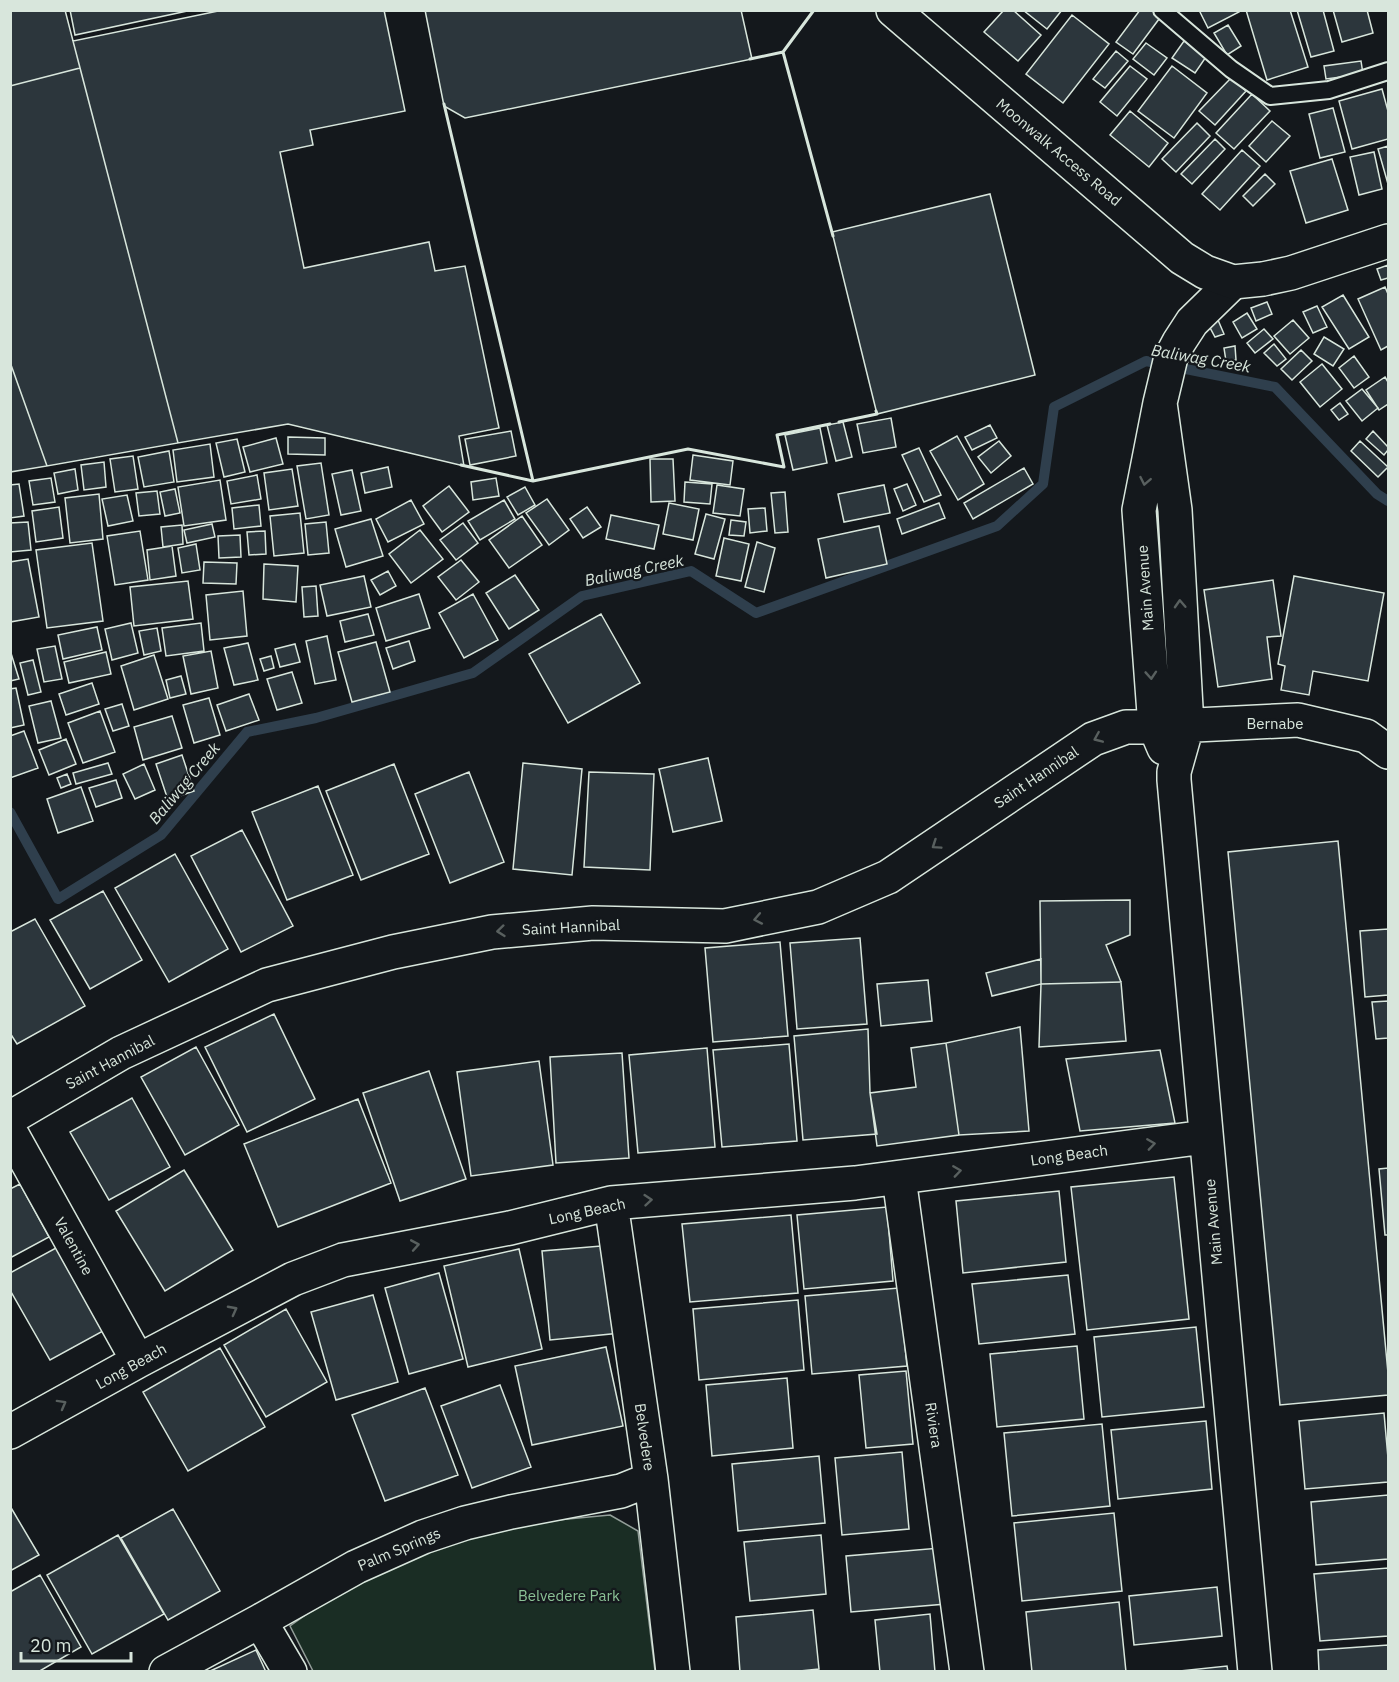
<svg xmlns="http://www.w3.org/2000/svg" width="1399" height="1682" viewBox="0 0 1399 1682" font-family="'IBM Plex Sans',sans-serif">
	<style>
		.green { fill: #1a2d24; stroke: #939e99; stroke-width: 1.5 }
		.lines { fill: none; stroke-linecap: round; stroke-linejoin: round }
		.stream { stroke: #2f3f4d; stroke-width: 10 }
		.building { fill: #2c363c; stroke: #d8e6dc; stroke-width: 1.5 }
		.service-casing { stroke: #d8e6dc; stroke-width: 20 }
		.minor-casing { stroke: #d8e6dc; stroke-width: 36 }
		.tertiary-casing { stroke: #d8e6dc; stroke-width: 36 }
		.service { stroke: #14181c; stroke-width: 16 }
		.minor { stroke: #14181c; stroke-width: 33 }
		.tertiary { stroke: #14181c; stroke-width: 33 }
		.wall { stroke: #d8e6dc; stroke-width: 3 }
		.oneway { stroke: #59605f }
		.labels { text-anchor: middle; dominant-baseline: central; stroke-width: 4.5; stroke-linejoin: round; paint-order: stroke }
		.street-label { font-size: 15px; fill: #d8e6dc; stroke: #14181c }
		.park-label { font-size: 15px; fill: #8ac095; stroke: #14181c }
		.water-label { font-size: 16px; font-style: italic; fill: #d8e6dc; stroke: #14181c }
	</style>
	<rect width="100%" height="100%" fill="#14181c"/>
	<path class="green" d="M610 1515 638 1531 655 1671H313L290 1626 403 1546 547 1521Z"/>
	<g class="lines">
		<path class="stream" d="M10 812 58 899 161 835 247 732 316 718 473 673 582 596 691 571 756 613 997 526 1043 484 1054 407 1146 361 1275 387 1377 494 1388 501"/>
	</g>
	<path class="building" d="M10 10H65L80 68 10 86Z
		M70 10H192L75 35Z
		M223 10H384L405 111 310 130 313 145 280 152 304 268 429 242 435 271 465 266 499 428 459 436 464 466 288 424 178 443 73 41Z
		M425 10H741L752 59 465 118 444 106Z
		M1004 10H1013L1041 35 1018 61 984 32Z
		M1023 10H1062L1047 29Z
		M1140 10H1156L1162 15 1133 54 1116 42Z
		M1199 10H1238L1239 12 1208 28Z
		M1246 10H1290L1308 67 1267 80Z
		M1297 10H1323L1334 51 1311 57Z
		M1333 10H1367L1373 33 1342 42Z
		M1072 15 1109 44 1063 103 1026 74Z
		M1228 25 1241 46 1227 55 1214 33Z
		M1184 41 1206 57 1195 73 1172 58Z
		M1146 43 1167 58 1154 75 1133 59Z
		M1116 51 1128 61 1105 88 1093 79Z
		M1361 61 1363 74 1326 79 1324 66Z
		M1130 66 1147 79 1117 116 1100 102Z
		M1172 66 1207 93 1174 138 1138 111Z
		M80 68 178 443 47 466 10 362V86Z
		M1231 78 1246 91 1215 125 1199 111Z
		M1382 89 1388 111V139L1352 149 1339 101Z
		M1252 94 1270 111 1234 149 1216 133Z
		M1333 108 1345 152 1320 158 1309 114Z
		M1130 111 1168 143 1149 167 1110 135Z
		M1272 121 1290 136 1266 162 1249 146Z
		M1197 123 1210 136 1176 172 1162 159Z
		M1215 139 1225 149 1192 184 1181 174Z
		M1388 146V184L1378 149Z
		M1242 150 1260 166 1220 210 1202 194Z
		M1374 152 1382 189 1359 195 1350 157Z
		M1332 159 1348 210 1306 223 1290 171Z
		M1265 174 1275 184 1253 206 1243 196Z
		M990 194 1035 375 877 414 832 232Z
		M1388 265V278L1381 280 1377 269Z
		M1385 287 1388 294V346L1381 350 1358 299Z
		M1343 295 1369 337 1349 349 1322 307Z
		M1267 302 1272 314 1256 321 1251 308Z
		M1317 306 1327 327 1313 333 1303 312Z
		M1247 313 1257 329 1242 338 1233 322Z
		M1218 320 1224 334 1215 337 1208 324Z
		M1293 320 1309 338 1290 354 1274 336Z
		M1264 329 1273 339 1255 353 1247 343Z
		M1324 337 1344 349 1333 366 1314 354Z
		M1274 344 1286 359 1277 366 1264 353Z
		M1235 346 1236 360 1226 361 1224 348Z
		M1301 350 1312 361 1292 380 1281 369Z
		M1354 356 1369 377 1354 388 1339 368Z
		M10 362 47 466 10 472Z
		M1322 364 1342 389 1320 407 1300 382Z
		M1385 377 1388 382V404L1379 410 1366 390Z
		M1362 389 1378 408 1362 421 1346 401Z
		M1340 403 1348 414 1339 420 1331 410Z
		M891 418 896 447 863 453 857 424Z
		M843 422 852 457 836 461 827 425Z
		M990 425 997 438 972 450 965 437Z
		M820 428 827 463 793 470 785 435Z
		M511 431 516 456 470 465 465 439Z
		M1373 431 1388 447V450L1384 455 1366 439Z
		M957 436 984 484 958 500 930 451Z
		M288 437 325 438V455L288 454Z
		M276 438 283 464 250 472 243 447Z
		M237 439 245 472 224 477 216 443Z
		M999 441 1011 456 991 473 978 457Z
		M1360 441 1388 467 1378 477 1351 451Z
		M210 444 214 477 177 482 173 450Z
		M919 448 941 495 924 502 902 455Z
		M169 451 174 482 144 487 138 457Z
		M693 455 733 461 730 485 690 480Z
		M133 456 138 489 115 492 110 459Z
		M650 459H673L675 501 651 502Z
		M104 462 106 487 84 490 81 465Z
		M321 463 329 515 306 519 297 466Z
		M388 467 392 487 365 493 361 473Z
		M1024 468 1033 484 973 519 964 503Z
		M75 469 78 490 58 494 54 473Z
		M292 469 298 506 269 510 264 473Z
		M352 470 361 511 341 515 332 474Z
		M257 475 261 499 231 504 227 481Z
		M51 478 55 502 33 505 29 481Z
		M496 478 499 496 473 500 471 482Z
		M220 480 226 520 184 526 178 487Z
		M685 482 712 484 710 504 684 502Z
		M19 484 24 516 10 518V485Z
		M907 484 916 505 903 511 894 489Z
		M717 485 744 489 740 516 713 513Z
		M884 485 890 513 844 522 838 494Z
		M449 486 469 512 442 532 423 506Z
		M525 487 535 505 518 515 507 497Z
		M175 489 180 513 165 516 160 492Z
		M157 491 160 514 139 516 136 493Z
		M785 492 788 532 775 533 771 493Z
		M99 494 103 539 70 543 65 498Z
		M127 495 133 521 108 526 102 499Z
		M547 499 569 530 549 545 526 513Z
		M411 500 424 524 388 542 376 519Z
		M504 500 515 519 480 540 468 521Z
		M669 503 699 509 693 540 663 534Z
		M939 503 945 518 902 534 897 519Z
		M259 505 261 526 234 529 232 508Z
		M59 507 63 538 36 542 32 511Z
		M587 507 601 527 583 538 570 519Z
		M765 508 767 531 750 533 748 509Z
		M300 513 304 553 274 556 270 516Z
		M706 514 725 519 714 559 695 554Z
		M611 515 659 525 654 549 606 539Z
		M522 516 542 545 509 568 489 540Z
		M371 519 383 556 346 567 335 529Z
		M731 520 746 522 744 536 729 535Z
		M28 522 31 550 10 552V523Z
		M326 522 329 553 308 555 305 524Z
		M463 523 478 543 456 560 440 540Z
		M212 524 215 537 187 543 184 530Z
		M182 525 183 544 163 547 161 527Z
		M879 526 887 564 826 578 818 539Z
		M420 530 443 559 411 583 389 554Z
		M140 531 148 580 115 585 107 536Z
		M265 531 266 554 249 555 247 532Z
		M240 535 241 557 219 558 218 536Z
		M724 538 749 544 741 581 716 576Z
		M757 542 775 548 764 592 745 587Z
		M92 543 103 621 47 628 36 550Z
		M196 544 200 570 182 573 178 548Z
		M172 546 176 576 150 580 147 550Z
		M28 559 39 617 10 622V562Z
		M461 560 479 582 456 600 438 577Z
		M204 562 237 563 236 584 203 583Z
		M264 564 298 566 296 602 263 599Z
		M388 571 396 586 380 595 371 580Z
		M515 575 539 610 509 629 486 593Z
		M364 576 371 607 327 616 320 585Z
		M1294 576 1384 593 1368 681 1313 671 1309 695 1281 690 1285 666 1278 664Z
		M1273 580 1281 636 1267 637 1272 679 1218 687 1204 590Z
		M188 581 193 619 134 626 130 587Z
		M316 586 318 616 304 617 302 587Z
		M243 591 247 636 210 640 206 595Z
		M419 594 430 628 386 641 376 608Z
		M473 594 498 640 464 658 439 613Z
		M368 614 374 635 345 642 340 621Z
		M601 614 640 683 568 723 529 654Z
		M131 623 138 653 112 660 105 629Z
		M201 623 204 651 166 656 162 628Z
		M97 627 102 650 63 659 58 635Z
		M157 628 161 651 144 655 139 631Z
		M327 636 336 680 315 684 306 641Z
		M409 641 415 661 393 669 386 648Z
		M376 642 390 692 352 702 338 652Z
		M248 643 258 680 234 685 224 648Z
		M295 644 300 662 280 667 275 649Z
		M55 646 62 679 44 682 37 649Z
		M10 650 19 679 10 681Z
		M211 651 218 688 191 694 183 656Z
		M106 652 111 674 69 683 64 662Z
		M154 655 168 699 134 710 121 666Z
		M271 656 274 668 264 671 260 659Z
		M33 660 41 692 28 695 20 663Z
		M292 672 302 703 277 710 267 679Z
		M181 676 186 694 170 698 166 680Z
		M92 683 99 704 66 715 59 694Z
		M16 688 24 725 10 728V689Z
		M249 694 259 720 226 731 217 705Z
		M209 698 220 735 194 743 183 705Z
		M51 701 61 738 38 743 29 706Z
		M122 704 129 726 113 731 105 709Z
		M100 711 115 752 83 763 68 723Z
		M172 716 182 748 143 760 134 727Z
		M24 731 38 768 10 778V736Z
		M66 739 76 764 49 775 39 750Z
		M182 755 194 791 168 800 156 764Z
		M708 758 722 821 673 832 659 769Z
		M108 763 112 774 76 784 73 773Z
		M523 763 582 769 572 875 513 869Z
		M144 764 155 790 135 799 123 774Z
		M394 764 429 854 361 880 326 791Z
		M469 772 504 862 450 883 415 794Z
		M589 772 654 774 650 870 584 867Z
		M67 774 71 784 61 788 57 778Z
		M116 780 122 798 96 807 89 788Z
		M318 786 353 875 287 900 252 812Z
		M81 787 93 821 58 833 47 799Z
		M242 830 293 926 241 952 191 856Z
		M1338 841 1388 1373V1395L1280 1405 1228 852Z
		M175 854 228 949 169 982 115 888Z
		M103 891 142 960 90 989 50 920Z
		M1130 900V935L1106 945 1121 982 1041 984 1040 901Z
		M35 919 85 1006 17 1044 10 1033V932Z
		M1388 929V995L1365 997 1360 931Z
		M860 938 867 1024 797 1029 790 943Z
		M780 942 788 1036 713 1042 705 948Z
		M1041 959V984L992 996 986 973Z
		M928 980 932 1021 881 1026 877 984Z
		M1121 982 1126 1041 1039 1047 1041 984Z
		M1388 1001V1038L1376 1039 1372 1002Z
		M274 1014 315 1099 247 1132 205 1047Z
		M1020 1027 1029 1131 959 1135 946 1043Z
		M868 1029 870 1093 877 1134 803 1140 794 1036Z
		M946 1043 959 1135 877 1146 870 1093 916 1087 911 1048Z
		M789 1044 797 1141 722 1147 713 1050Z
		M196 1047 239 1125 185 1155 141 1077Z
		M707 1048 715 1147 638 1153 629 1055Z
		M1160 1050 1175 1123 1080 1131 1066 1059Z
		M622 1053 629 1158 556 1163 550 1057Z
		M539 1061 553 1165 471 1176 457 1072Z
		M429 1071 466 1179 400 1201 363 1093Z
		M132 1098 170 1167 109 1200 70 1132Z
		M358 1099 391 1183 278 1227 244 1144Z
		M1388 1168V1235H1385L1379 1169Z
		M184 1170 233 1250 165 1291 116 1211Z
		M1174 1177 1189 1319 1087 1330 1071 1187Z
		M20 1184 49 1237 10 1258V1189Z
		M1059 1191 1066 1262 963 1273 956 1201Z
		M887 1207 893 1281 804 1289 797 1215Z
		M791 1215 798 1293 690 1302 682 1224Z
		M67 1242 114 1325 50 1360 10 1290V1273Z
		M613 1245 621 1333 550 1340 542 1251Z
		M519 1249 542 1349 468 1367 444 1266Z
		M439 1273 463 1359 409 1374 385 1288Z
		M1068 1275 1075 1334 979 1344 972 1284Z
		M899 1288 907 1366 812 1374 805 1296Z
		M373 1295 398 1382 336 1400 311 1312Z
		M798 1300 804 1370 699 1380 693 1309Z
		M286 1309 327 1382 266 1417 224 1345Z
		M1196 1327 1204 1407 1102 1417 1094 1337Z
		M1077 1346 1084 1419 997 1427 990 1354Z
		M606 1347 623 1426 532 1445 515 1366Z
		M220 1348 265 1427 188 1471 143 1392Z
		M906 1371 913 1444 866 1448 859 1375Z
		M787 1378 793 1448 712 1456 706 1385Z
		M500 1385 531 1467 472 1488 441 1406Z
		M425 1388 458 1475 385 1501 352 1415Z
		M1384 1413 1388 1458V1482L1305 1489 1299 1421Z
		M1206 1421 1212 1489 1118 1499 1111 1430Z
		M1102 1424 1110 1506 1012 1516 1004 1433Z
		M902 1452 909 1529 842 1535 835 1458Z
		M819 1456 825 1523 738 1531 732 1464Z
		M1388 1495V1559L1316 1565 1311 1502Z
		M10 1506 39 1555 10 1571Z
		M173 1509 220 1591 168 1620 121 1538Z
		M1114 1513 1122 1591 1022 1601 1014 1523Z
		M118 1535 164 1614 92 1654 47 1575Z
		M821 1535 826 1594 750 1601 744 1542Z
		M940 1548 946 1604 851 1612 846 1556Z
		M1388 1568V1636L1320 1641 1314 1574Z
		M40 1575 81 1647 38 1672H12L10 1669V1592Z
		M1217 1587 1222 1636 1134 1645 1129 1596Z
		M1119 1602 1126 1672H1032L1026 1612Z
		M813 1610 819 1669 790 1672H740L736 1617Z
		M930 1614 935 1672H880L875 1620Z
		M1388 1645V1672H1319L1318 1650Z
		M256 1650 266 1672H208Z
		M1227 1666 1228 1672H1170Z"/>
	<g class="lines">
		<g class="service-casing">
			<path id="service" d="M1162 10 1231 69 1270 96 1329 90 1388 71"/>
		</g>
		<g class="minor-casing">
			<path id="minor" d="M1160 403 1175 510 1187 726 1174 772V780L1255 1672
				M1164 748 1155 727 1139 510 1160 403 1171 357 1179 342 1192 322 1233 282
				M10 1118 121 1053 267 985 393 952 492 932 593 923 725 926 818 907 888 877 1093 739 1126 727H1155L1298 720 1366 736 1388 752
				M10 1131 138 1361
				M899 1178 967 1672
				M611 1203 651 1479 673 1672
				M10 1432 138 1361 293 1279 343 1260 510 1228 611 1203 855 1183 1205 1137
				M260 1621 290 1672
				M166 1672 260 1621 356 1567 423 1537 465 1523 511 1512 621 1491 651 1479"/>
		</g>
		<g class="tertiary-casing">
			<path id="tertiary" d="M893 10 1182 258 1205 272 1233 282 1263 279 1291 273 1388 241"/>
		</g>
		<use href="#service" class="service"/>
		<use href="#minor" class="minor"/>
		<use href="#tertiary" class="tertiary"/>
		<path class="wall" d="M783 52 833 236
			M750 59 783 52 814 10
			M444 104 533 481
			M839 422 877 414 876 411
			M461 465 533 481 688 449 784 467 777 435 830 424"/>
	</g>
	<defs><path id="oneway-chevron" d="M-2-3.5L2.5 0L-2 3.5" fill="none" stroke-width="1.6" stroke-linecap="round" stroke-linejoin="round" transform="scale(1.5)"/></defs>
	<g class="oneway">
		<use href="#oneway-chevron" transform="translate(1145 481) rotate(101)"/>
		<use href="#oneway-chevron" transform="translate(1180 604) rotate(-93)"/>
		<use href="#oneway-chevron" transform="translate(1151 675) rotate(86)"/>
		<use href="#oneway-chevron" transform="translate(1098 738) rotate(157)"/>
		<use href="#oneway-chevron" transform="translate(936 845) rotate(146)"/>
		<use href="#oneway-chevron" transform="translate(758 919) rotate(169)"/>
		<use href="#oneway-chevron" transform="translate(501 931) rotate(174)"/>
		<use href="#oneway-chevron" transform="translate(1151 1144) rotate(-8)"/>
		<use href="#oneway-chevron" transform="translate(957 1171) rotate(-8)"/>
		<use href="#oneway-chevron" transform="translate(648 1200) rotate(-5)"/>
		<use href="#oneway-chevron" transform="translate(415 1245) rotate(-10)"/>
		<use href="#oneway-chevron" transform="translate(233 1310) rotate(-28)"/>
		<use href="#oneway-chevron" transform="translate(62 1404) rotate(-29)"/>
	</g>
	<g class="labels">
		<g class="street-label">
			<text transform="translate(1059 152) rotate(40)">Moonwalk Access Road</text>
			<text transform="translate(1145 588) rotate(-94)">Main Avenue</text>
			<text x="1275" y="723">Bernabe</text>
			<text transform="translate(1036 777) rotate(-34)">Saint Hannibal</text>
			<text transform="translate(571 927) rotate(-3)">Saint Hannibal</text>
			<text transform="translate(110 1062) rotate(-28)">Saint Hannibal</text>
			<text transform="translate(1069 1155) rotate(-8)">Long Beach</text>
			<text transform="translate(587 1211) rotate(-12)">Long Beach</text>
			<text transform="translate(1213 1222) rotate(-95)">Main Avenue</text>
			<text transform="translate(74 1246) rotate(61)">Valentine</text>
			<text transform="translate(131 1366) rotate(-29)">Long Beach</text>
			<text transform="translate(934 1425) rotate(82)">Riviera</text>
			<text transform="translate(645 1437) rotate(82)">Belvedere</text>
			<text transform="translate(399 1549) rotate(-23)">Palm Springs</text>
		</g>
		<g class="park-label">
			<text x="569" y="1595">Belvedere Park</text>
		</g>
		<g class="water-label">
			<text transform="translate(1201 358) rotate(10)">Baliwag Creek</text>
			<text transform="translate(634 570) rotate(-12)">Baliwag Creek</text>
			<text transform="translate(184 783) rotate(-50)">Baliwag Creek</text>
		</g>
	</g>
	<rect width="1399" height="1682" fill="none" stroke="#d8e6dc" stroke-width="24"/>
	<path d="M21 1652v9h110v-9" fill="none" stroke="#d8e6dc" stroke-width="3"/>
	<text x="30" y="1652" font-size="18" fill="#d8e6dc" stroke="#14181c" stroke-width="4.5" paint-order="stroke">20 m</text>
</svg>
